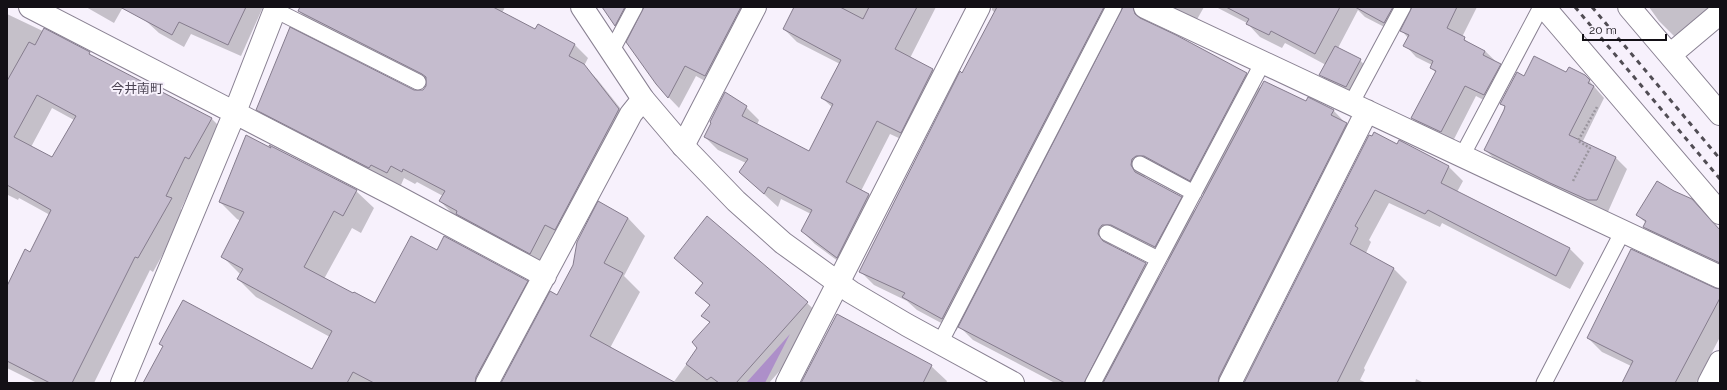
<svg xmlns="http://www.w3.org/2000/svg" width="1727" height="390" viewBox="0 0 1727 390" font-family="Raleway,'Noto Sans JP',sans-serif">
	<style>
		.green { fill: #d9b3fc }
		.shadow { fill: #0003; fill-rule: evenodd }
		.building { fill: #c5bcce; stroke: #857c8d; fill-rule: evenodd }
		.lines { fill: none; stroke-linecap: round; stroke-linejoin: round }
		.lane-casing { stroke: #898192; stroke-width: 17 }
		.street-casing { stroke: #898192; stroke-width: 24 }
		.secondary-casing { stroke: #898192; stroke-width: 24 }
		.path { stroke: #9b969f; stroke-width: 2.5; stroke-dasharray: 2 2; stroke-linecap: butt }
		.lane { stroke: #fff; stroke-width: 15 }
		.street { stroke: #fff; stroke-width: 22 }
		.secondary { stroke: #fff; stroke-width: 22 }
		.rail { stroke: #514d54; stroke-width: 3; stroke-dasharray: 5 5; stroke-linecap: butt }
		.labels { text-anchor: middle; dominant-baseline: central; stroke-width: 4; stroke-linejoin: round; paint-order: stroke }
		.neighbourhood-label { font-size: 13px; fill: #4b4453; stroke: #f7f1fc }
	</style>
	<rect width="100%" height="100%" fill="#f7f1fc"/>
	<path class="green" d="M790 334 765 383H746Z"/>
	<path class="shadow" d="M86 7H123L114 23Z
		M154 7H263L241 56 191 34 184 47 159 33 146 21Z
		M300 7H505L502 13 536 31 538 26 575 45 588 58 584 66 597 79 632 123 543 266 470 227 463 219 454 215 440 201 443 196 417 182 415 184 404 178 401 185 384 177 382 181 270 123 257 109 414 91 419 92 427 87 428 83 312 24 299 11Z
		M605 7H757L716 87 696 76 679 108 656 84 644 9 641 10 626 35 616 25Z
		M796 7H936L910 58 933 70 946 83 914 145 890 134 861 191 869 195 882 208 850 270 815 244 802 231 811 214 781 199 778 207 740 172 746 163 718 150 705 137 712 123 746 107 759 120 757 125 810 152 832 107 822 98 840 64 797 42 784 29Z
		M970 7H1204L1195 23 1147 15 1145 22 1246 74 1260 88 1333 110 1358 136 1234 383H1055L973 340 959 326 956 331 917 310 907 301 874 285 860 271 995 13 992 10V7L986 9ZM1158 169 1204 194 1195 211 1181 197 1145 178V174ZM1125 238 1169 260 1159 278 1146 264 1111 246 1112 242Z
		M1216 7H1477L1462 37 1470 44 1485 51 1511 76 1495 106 1476 96 1452 143 1423 129 1412 118 1436 73 1431 67 1432 65 1416 57 1405 45 1408 38 1402 31 1413 10 1409 11 1396 33 1365 17 1358 10 1338 48 1360 60 1366 67 1352 93 1327 81 1321 75 1326 65 1285 43 1282 48 1260 37 1247 23Z
		M1649 7H1711L1675 37 1659 21Z
		M7 14 89 53 95 59 211 118 226 133 199 171 181 209 185 214 153 272 150 270 94 383H37L7 368V288L31 253 50 215 19 198 18 200 8 195 7 197ZM52 108 74 120 53 159 31 147Z
		M1567 73 1585 76 1604 98 1582 143 1616 158 1627 169 1607 214 1497 161 1485 150 1505 107 1501 103 1524 78Z
		M1399 141 1449 167 1463 181 1457 192 1570 249 1584 263 1570 289 1442 223 1440 227 1389 203 1369 240 1371 242 1366 253 1393 268 1407 282 1364 368 1365 370 1360 380 1367 383H1245Z
		M356 191 374 208 361 233 352 228 324 279 376 305 437 251 527 282 544 299 500 383H144L164 347 160 343 312 370 330 337 256 297 238 279 241 275 222 256 241 221 237 219 220 202Z
		M1637 215 1720 230V268L1655 238 1644 227 1646 223Z
		M628 218 645 236 624 276 640 292 610 348 673 383 698 348 710 323 703 316 710 306 697 293 703 284 675 258 807 303 825 320 769 383H502L557 296Z
		M1720 290V337L1696 383H1623L1631 366 1602 352 1588 338Z
		M931 366 947 381 946 383H801Z
		M1416 379 1424 383H1415Z"/>
	<path class="building" d="M120 7H246L228 45 179 22 172 35Z
		M300 7H493L535 29 538 24 575 44 569 56 584 64 619 109 555 230 545 225 530 254 456 214 457 211 439 201 445 191 403 169 402 172 391 166 387 173 371 165 369 168 256 110 290 27 414 90H423L426 86V77L422 74 298 11Z
		M602 7H625L615 26Z
		M644 7H741L705 76 685 66 668 98 656 84 626 42Z
		M794 7H840L863 19 869 7H917L895 49 933 69 901 133 877 121 846 182 869 194 837 258 801 231 812 210 768 187 764 194 739 172 748 159 704 137 711 123 710 122 725 92 747 106 742 116 809 151 833 104 821 98 841 60 783 29Z
		M997 7H1104L942 319 902 297 905 293 859 272 960 71 962 73Z
		M1123 7H1133L1135 14 1140 18 1176 35 1247 73 1190 181 1144 156H1136L1132 159 1131 165 1135 172 1182 197 1155 247 1111 225H1102L1099 229 1098 234 1103 241 1146 263 1084 383H1065L958 327Z
		M1226 7H1340L1315 54 1271 31 1269 35 1246 24 1249 19Z
		M1355 7H1393L1384 23Z
		M1412 7H1457L1447 28 1465 37 1464 40 1485 51 1483 55 1501 64 1484 95 1465 86 1441 132 1411 118 1436 71 1430 68 1433 61 1403 46 1409 35 1400 31Z
		M44 28 90 52 89 54 212 118 189 159 185 157 166 196 172 198 138 258 135 257 72 383H50L7 361V286L25 249 30 252 51 210 7 185V81L29 42 35 45ZM37 95 76 116 52 157 14 137Z
		M1335 46 1361 59 1346 87 1319 75Z
		M1534 56 1566 72 1569 67 1585 75 1590 80 1588 83 1594 86 1569 135 1616 157 1597 200H1588L1550 183 1484 150 1504 110 1505 106 1500 104 1517 72 1524 76Z
		M1264 81 1306 101 1308 97 1334 110 1331 115 1347 123 1219 377 1218 383H1103Z
		M1374 132 1397 144 1399 140 1449 166 1441 183 1570 248 1556 276 1428 210 1425 214 1375 190 1355 226 1358 228 1350 244 1394 268 1337 383H1244L1369 135 1372 136Z
		M246 135 271 148 269 145 357 190 343 216 334 211 304 267 353 293 354 292 375 303 411 236 437 250 444 236 528 281 476 377 475 383H374L353 372 347 383H143L163 346 159 344 183 300 312 369 332 331 237 279 243 269 221 257 244 212 219 202Z
		M1657 181 1674 191 1692 199 1720 230V263L1643 227 1646 221 1636 215Z
		M598 201 628 218 604 263 623 273 590 336 676 383H501L550 291 557 295 573 265 577 242Z
		M707 216 808 302 736 383H719L711 377 707 380 686 364 697 348 692 342 710 322 701 316 710 305 695 293 703 283 674 258Z
		M1631 249 1715 288 1720 289V298L1675 383H1622L1633 361 1587 338Z
		M837 314 932 365 923 383H801Z"/>
	<g class="lines">
		<g class="lane-casing">
			<path id="lane" d="M275 10 418 82
				M611 52 635 7
				M1351 104 1403 7
				M1462 156 1541 7
				M1140 164 1194 193
				M1107 233 1158 259
				M940 343 1114 7
				M1093 383 1263 62
				M1544 383 1623 231"/>
		</g>
		<g class="street-casing">
			<path id="street" d="M30 7 396 196 545 276
				M1145 7 1720 277
				M1544 7 1720 213
				M1629 7 1720 114
				M1670 55 1720 13
				M683 146 755 7
				M122 383 235 112 276 7
				M487 383 631 114 643 99
				M787 383 979 7
				M1230 383 1367 111
				M1709 383 1720 362"/>
		</g>
		<g class="secondary-casing">
			<path id="secondary" d="M582 7 643 99 683 146 736 201 783 243 851 292 907 325 1013 383"/>
		</g>
		<path class="path" d="M1573 181 1590 148 1578 141 1597 107"/>
		<use href="#lane" class="lane"/>
		<use href="#street" class="street"/>
		<use href="#secondary" class="secondary"/>
		<path class="rail" d="M1575 7 1720 179
			M1592 7 1720 159"/>
	</g>
	<g class="labels">
		<g class="neighbourhood-label">
			<text x="137" y="88">今井南町</text>
		</g>
	</g>
	<rect width="1727" height="390" fill="none" stroke="#131016" stroke-width="16"/>
	<path d="M1583 34v6h83v-6" fill="none" stroke="#131016" stroke-width="2"/>
	<text x="1589" y="34" font-size="12" fill="#131016" stroke="#f7f1fc" stroke-width="3" paint-order="stroke">20 m</text>
</svg>
